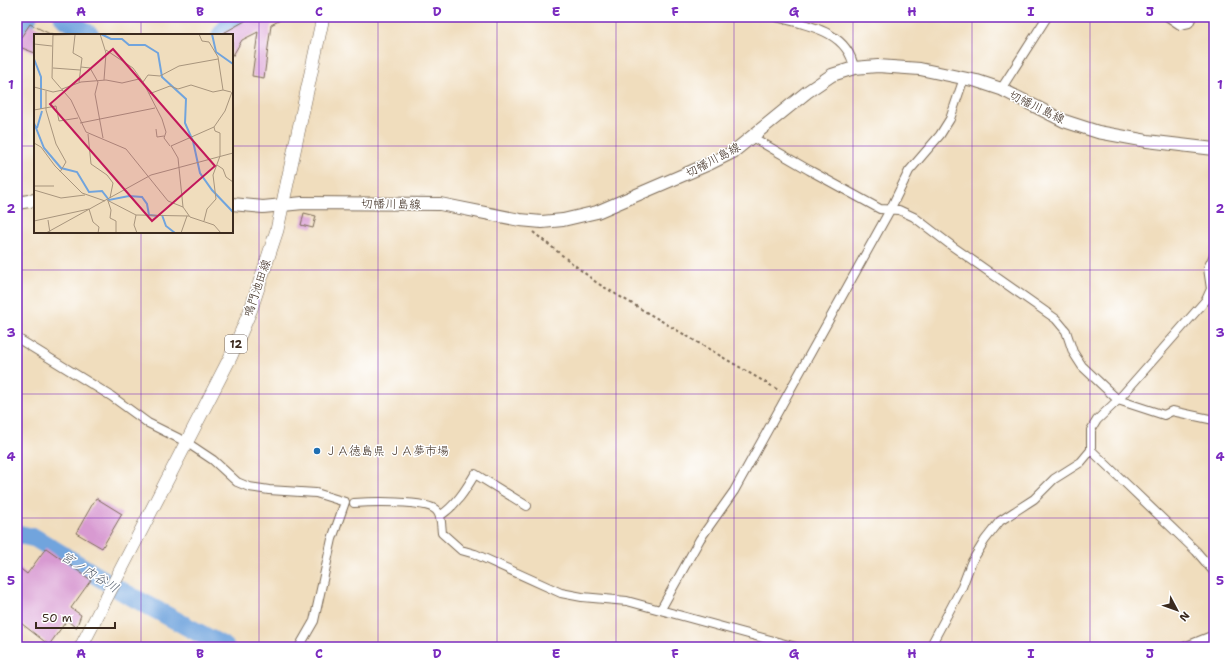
<svg xmlns="http://www.w3.org/2000/svg" width="1231" height="664" viewBox="0 0 1231 664" font-family="'Shantell Sans','Klee One',sans-serif">
	<style>
		.lines { fill: none; stroke-linecap: round; stroke-linejoin: round }
		.river { stroke: #71a4dd; stroke-width: 19 }
		.building { fill: #d89ad1 }
		.minor-casing { stroke: #7a6956; stroke-width: 10 }
		.secondary-casing { stroke: #7a6956; stroke-width: 14 }
		.primary-casing { stroke: #7a6956; stroke-width: 14 }
		.path { stroke: #7a6956; stroke-width: 2; stroke-dasharray: 3 3; stroke-linecap: butt }
		.minor { stroke: #fff; stroke-width: 8 }
		.secondary { stroke: #fff; stroke-width: 12 }
		.primary { stroke: #fff; stroke-width: 13 }
		.grid { fill: none; stroke: #7b2cbf; stroke-width: 1; stroke-opacity: 0.55 }
		.poi-dot { fill: #1f6fb2; stroke: #fff; stroke-width: 1.5 }
		.labels { text-anchor: middle; dominant-baseline: central; stroke-width: 3; stroke-linejoin: round; paint-order: stroke }
		.shield { fill: #fff; stroke: #766a62; stroke-width: 1 }
		.shield-label { font-size: 11px; font-weight: bold; fill: #3b2a1e }
		.street-label { font-size: 12px; fill: #3b2a1e; stroke: #fff }
		.poi-label { font-size: 12px; fill: #3b2a1e; stroke: #fff; text-anchor: start }
		.water-label { font-size: 13px; font-style: italic; fill: #515b6a; stroke: #fff }
		.inset-river { fill: none; stroke: #71a4dd; stroke-width: 2 }
		.inset-road { fill: none; stroke: #a8957d; stroke-width: 1 }
		.view { fill: #c2185b; fill-opacity: 0.15; stroke: #c2185b; stroke-width: 2 }
		.inset-edge { fill: none; stroke: #3b2a1e; stroke-width: 2 }
		.neatline { fill: none; stroke: #7b2cbf; stroke-width: 1.5 }
		.grid-label { font-size: 13px; text-anchor: middle; font-weight: bold; fill: #7b2cbf }
	</style>
	<rect width="100%" height="100%" fill="#fff"/>
	<filter id="ink" filterUnits="userSpaceOnUse"><feTurbulence type="fractalNoise" baseFrequency=".025" numOctaves="2"/><feDisplacementMap in="SourceGraphic" scale="8" xChannelSelector="R" yChannelSelector="G"/><feConvolveMatrix kernelMatrix="1 2 1 2 8 2 1 2 1" color-interpolation-filters="sRGB"/></filter>
	<filter id="wash" filterUnits="userSpaceOnUse"><feTurbulence type="fractalNoise" baseFrequency=".012" numOctaves="4" result="noise"/><feDisplacementMap in="SourceGraphic" scale="16" xChannelSelector="R" yChannelSelector="G"/><feGaussianBlur stdDeviation="0.9" result="paint"/><feColorMatrix in="noise" values="0 0 0 0 0 0 0 0 0 0 0 0 0 0 0 0 0 1.4 0 .05"/><feComposite in="paint" operator="in"/></filter>
	<g filter="url(#wash)">
		<rect width="100%" height="100%" fill="#f0ddbd"/>
		<g class="lines">
			<path class="river" d="M63 17 90 35
				M17 29 28 17
				M221 35 235 17
				M17 534 35 538 125 593 225 647"/>
		</g>
		<g id="blocks">
			<path class="building" d="M252 17H286L271 25 264 78 252 76 258 32 242 40 232 57V35H220Z
				M30 24 52 35H35V53L17 46V43Z
				M304 213 316 216 313 228 301 225Z
				M96 498 122 514 102 548 76 533Z
				M46 548 91 580 71 608 81 615 76 628 67 620 49 645 17 620V566L27 574Z"/>
		</g>
	</g>
	<g filter="url(#ink)">
		<use href="#blocks" fill-opacity="0" stroke="#7a6956" stroke-width="1"/>
		<g class="lines">
			<g class="minor-casing">
				<path id="minor" d="M776 17C807 25 848 31 854 68
					M1168 17 1180 25 1189 23 1192 17
					M17 19 19 17
					M1001 89 1047 17
					M752 137 809 170 880 209 899 210 914 217 952 246 1056 319 1066 331 1073 352 1082 366 1118 400 1164 415 1172 411 1214 420
					M17 338 111 396 148 423 186 442 213 460 237 482 249 487 269 490 316 493 345 502 332 539 314 621 299 647
					M1091 450 1196 551 1214 572
					M354 503C369 502 426 500 436 510 442 515 441 526 442 533L461 550 475 554 561 593 582 597 627 601 796 647
					M440 516C456 505 465 491 475 474L527 506
					M661 609 700 539 734 491 890 210 909 171 940 135 950 119 964 78
					M930 647 962 587 971 563 985 540 1000 521 1034 499 1054 479 1081 462 1091 450V430L1097 420 1118 400 1206 300 1211 289 1208 268 1214 255
					M1184 647 1214 635"/>
			</g>
			<g class="secondary-casing">
				<path id="secondary" d="M17 203 35 200
					M232 204 263 207 303 203 440 204 520 220 542 222 563 220 597 212 711 163 733 152 807 92 832 75 854 68 878 66 920 69 977 81 1001 89 1064 121 1098 132 1147 141 1214 149"/>
			</g>
			<g class="primary-casing">
				<path id="primary" d="M81 647 231 356 251 309 277 230 323 17"/>
			</g>
			<path class="path" d="M533 232 597 283 780 391"/>
			<use href="#minor" class="minor"/>
			<use href="#secondary" class="secondary"/>
			<use href="#primary" class="primary"/>
		</g>
	</g>
	<path class="grid" d="M141 17V35M259 17V647M378 17V647M497 17V647M616 17V647M734 17V647M853 17V647M972 17V647M1090 17V647M17 146H35M232 146H1214M141 232V647M17 270H1214M17 394H1214M17 518H1214"/>
	<circle class="poi-dot" cx="317" cy="451" r="4"/>
	<g class="labels">
		<rect class="shield" x="225" y="335" width="22" height="18" rx="3"/>
		<g class="shield-label">
			<text x="236" y="344">12</text>
		</g>
		<g class="street-label">
			<text transform="translate(1037 107) rotate(26)">切幡川島線</text>
			<text transform="translate(713 160) rotate(-28)">切幡川島線</text>
			<text transform="translate(391 204) rotate(1)">切幡川島線</text>
			<text transform="translate(257 288) rotate(-71)">鳴門池田線</text>
		</g>
		<g class="poi-label">
			<text x="325" y="451">ＪＡ徳島県 ＪＡ夢市場</text>
		</g>
		<g class="water-label">
			<text transform="translate(90 572) rotate(32)">宮ノ内谷川</text>
		</g>
	</g>
	<g transform="translate(34 34)">
		<rect width="199" height="199" fill="#f0ddbd"/>
		<path class="inset-river" d="M67 0 77 5H88L95 11H111L124 19 128 43 152 65 151 89 159 107 166 139 178 156 199 178M178 0 182 18 199 30M0 25 7 43V75M0 89 10 114 27 134 43 138 55 158 68 157 75 166 95 162 108 163 113 170 115 181 124 182M3 94 8 77M128 181 132 192 141 199"/>
		<path class="inset-road" d="M19 0 18 44 37 66 52 98 92 115 134 167 149 173 156 183 180 191 187 199M66 0 72 19 70 46M165 0 168 7 175 8M19 1 56 0M41 1 39 19 48 24 45 48M175 8 184 23 189 56M0 10 18 12M72 16 99 34 109 48 128 85 132 98 130 104 136 112M47 33 56 34 64 48 61 60 69 104M19 34 46 36M109 48 114 41 126 42 145 32 184 25M0 53 19 58 29 56M28 55 47 48 72 46 88 49 105 45M12 57V76L22 110 32 128 26 138M115 60 136 52 144 55 157 51 179 58 189 56 197 58M0 76 22 72 25 87 44 84M199 84V97M46 89 121 74M122 95 123 103 130 102M54 100 57 130 73 141 79 149 76 164M0 109 7 113 21 132 48 159 71 167M183 131 189 135 192 143 199 148M0 152H20M0 156 27 164 51 161M73 166 102 181 155 182M74 167 77 176 76 184 82 187V199M149 173 144 124 137 112 180 93 191 77 198 58M55 175 59 188 65 193 64 199M102 181 100 191 103 199M14 186 16 199M0 187 55 175M170 187 173 175 182 165 179 141 186 122V99L181 97 180 93M12 199 117 141 199 119M147 199 153 182"/>
		<path class="view" d="M79 15 181 132 118 187 16 70Z"/>
		<rect width="199" height="199" class="inset-edge"/>
	</g>
	<rect width="1231" height="664" fill="none" stroke="#fff" stroke-width="44"/>
	<g transform="translate(1177 610) rotate(131)" stroke="#ffffff" stroke-width="3" paint-order="stroke">
	<path d="M0-3L7 15L0 10L-7 15Z" fill="#3b2a1e"/>
	<text y="-6" font-size="11" font-weight="bold" text-anchor="middle" fill="#3b2a1e">N</text>
	</g>
	<path d="M36 622v6h79v-6" fill="none" stroke="#3b2a1e" stroke-width="2"/>
	<text x="42" y="622" font-size="12" fill="#3b2a1e" stroke="#ffffff" stroke-width="3" paint-order="stroke">50 m</text>
	<rect x="22" y="22" width="1187" height="620" class="neatline"/>
	<g class="grid-label">
		<text x="81" y="16">A</text>
		<text x="200" y="16">B</text>
		<text x="319" y="16">C</text>
		<text x="437" y="16">D</text>
		<text x="556" y="16">E</text>
		<text x="675" y="16">F</text>
		<text x="794" y="16">G</text>
		<text x="912" y="16">H</text>
		<text x="1031" y="16">I</text>
		<text x="1150" y="16">J</text>
		<text x="11" y="89">1</text>
		<text x="1220" y="89">1</text>
		<text x="11" y="213">2</text>
		<text x="1220" y="213">2</text>
		<text x="11" y="337">3</text>
		<text x="1220" y="337">3</text>
		<text x="11" y="461">4</text>
		<text x="1220" y="461">4</text>
		<text x="11" y="585">5</text>
		<text x="1220" y="585">5</text>
		<text x="81" y="658">A</text>
		<text x="200" y="658">B</text>
		<text x="319" y="658">C</text>
		<text x="437" y="658">D</text>
		<text x="556" y="658">E</text>
		<text x="675" y="658">F</text>
		<text x="794" y="658">G</text>
		<text x="912" y="658">H</text>
		<text x="1031" y="658">I</text>
		<text x="1150" y="658">J</text>
	</g>
</svg>
